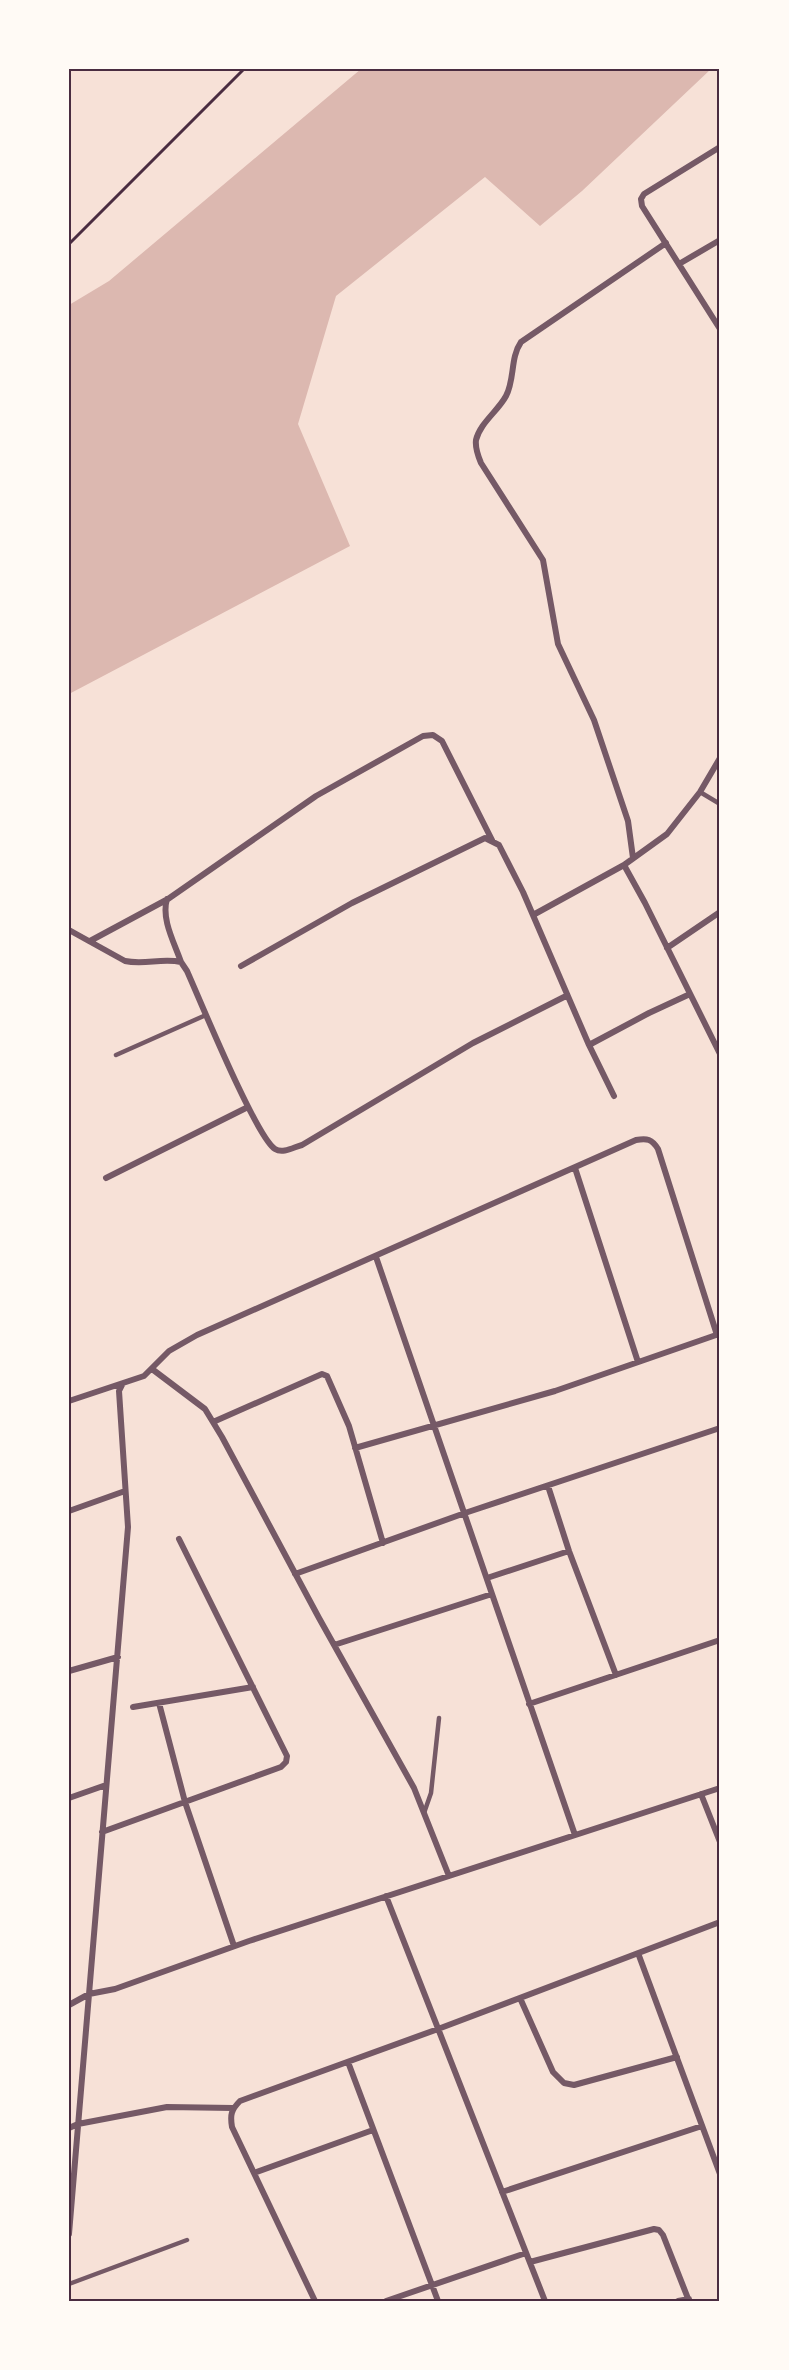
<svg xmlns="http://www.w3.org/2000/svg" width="789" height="2370" viewBox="0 0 789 2370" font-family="'Exo 2',sans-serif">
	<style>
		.water { fill: #dcb8b0 }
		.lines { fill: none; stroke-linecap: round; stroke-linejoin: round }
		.path { stroke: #4a2c40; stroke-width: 3 }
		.service { stroke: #755966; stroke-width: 4.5 }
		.minor { stroke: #755966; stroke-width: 6 }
		.neatline { fill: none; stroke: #4a2c40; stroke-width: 2 }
	</style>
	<rect width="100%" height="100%" fill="#f7e1d7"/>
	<path class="water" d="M361 69H711L582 191 540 226 485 177 336 296 298 424 350 546 69 694V305L109 281Z"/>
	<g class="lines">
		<path class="path" d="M69 244 244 69"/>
		<path class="service" d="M700 792 720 804
			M116 1055 206 1015
			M424 1813 431 1793 439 1718
			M69 2284 187 2240"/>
		<path class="minor" d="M720 147 644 194 641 199 642 206 720 329
			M679 264 720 240
			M633 858 628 821 594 720 558 644 543 560 481 463C478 456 475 448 476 440 480 423 498 411 506 396 515 379 510 358 521 342L666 243
			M624 865 645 903 720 1054
			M167 899C161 919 174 942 181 962
			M533 915 624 865 667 834 700 792 720 758
			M69 930 125 961C144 965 162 958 181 962L187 971C200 1000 256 1137 275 1149 283 1154 294 1147 302 1145L473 1043 566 996
			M90 941 168 899 316 796 423 736 433 735 442 741 492 840
			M667 948 720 912
			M241 966 352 903 485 838 499 845 523 892 589 1045 649 1013 690 994
			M589 1045 614 1096
			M575 1168 638 1362
			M106 1178 248 1107
			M376 1257 575 1835
			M152 1369 205 1409 222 1437 319 1618 414 1788 449 1876
			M69 1401 123 1383
			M213 1422 322 1374 327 1376 349 1426 383 1543
			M355 1448 555 1391 719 1334
			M548 1486 569 1551 616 1675
			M69 1511 125 1491
			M295 1574 465 1513 720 1428
			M487 1578 569 1551
			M334 1645 492 1594
			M69 1671 118 1657
			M159 1703 185 1802 234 1946
			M529 1704 720 1640
			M133 1707 253 1687
			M701 1794 720 1842
			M69 1798 106 1785
			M102 1832 281 1767 286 1762 287 1756 179 1539
			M386 1896 545 2301
			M638 1953 720 2174
			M520 1998 553 2072 564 2083 574 2085 677 2057
			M69 2005 89 1994 115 1989 249 1941 720 1788
			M348 2062 438 2301
			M69 2128 78 2124 167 2107 233 2108
			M254 2173 373 2130
			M502 2192 702 2126
			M69 2234 128 1527 119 1391 123 1383 144 1376 169 1351 197 1335 636 1140C647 1138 652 1139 658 1149L717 1335
			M530 2262 654 2229 659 2230 663 2235 689 2301
			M315 2301 232 2127C230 2115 231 2110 240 2101L438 2029 720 1922
			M386 2301 526 2253
			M678 2301 689 2299"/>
	</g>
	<rect width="789" height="2370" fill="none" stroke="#fffaf5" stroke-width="141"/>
	<rect x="70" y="70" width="648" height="2230" class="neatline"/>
</svg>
